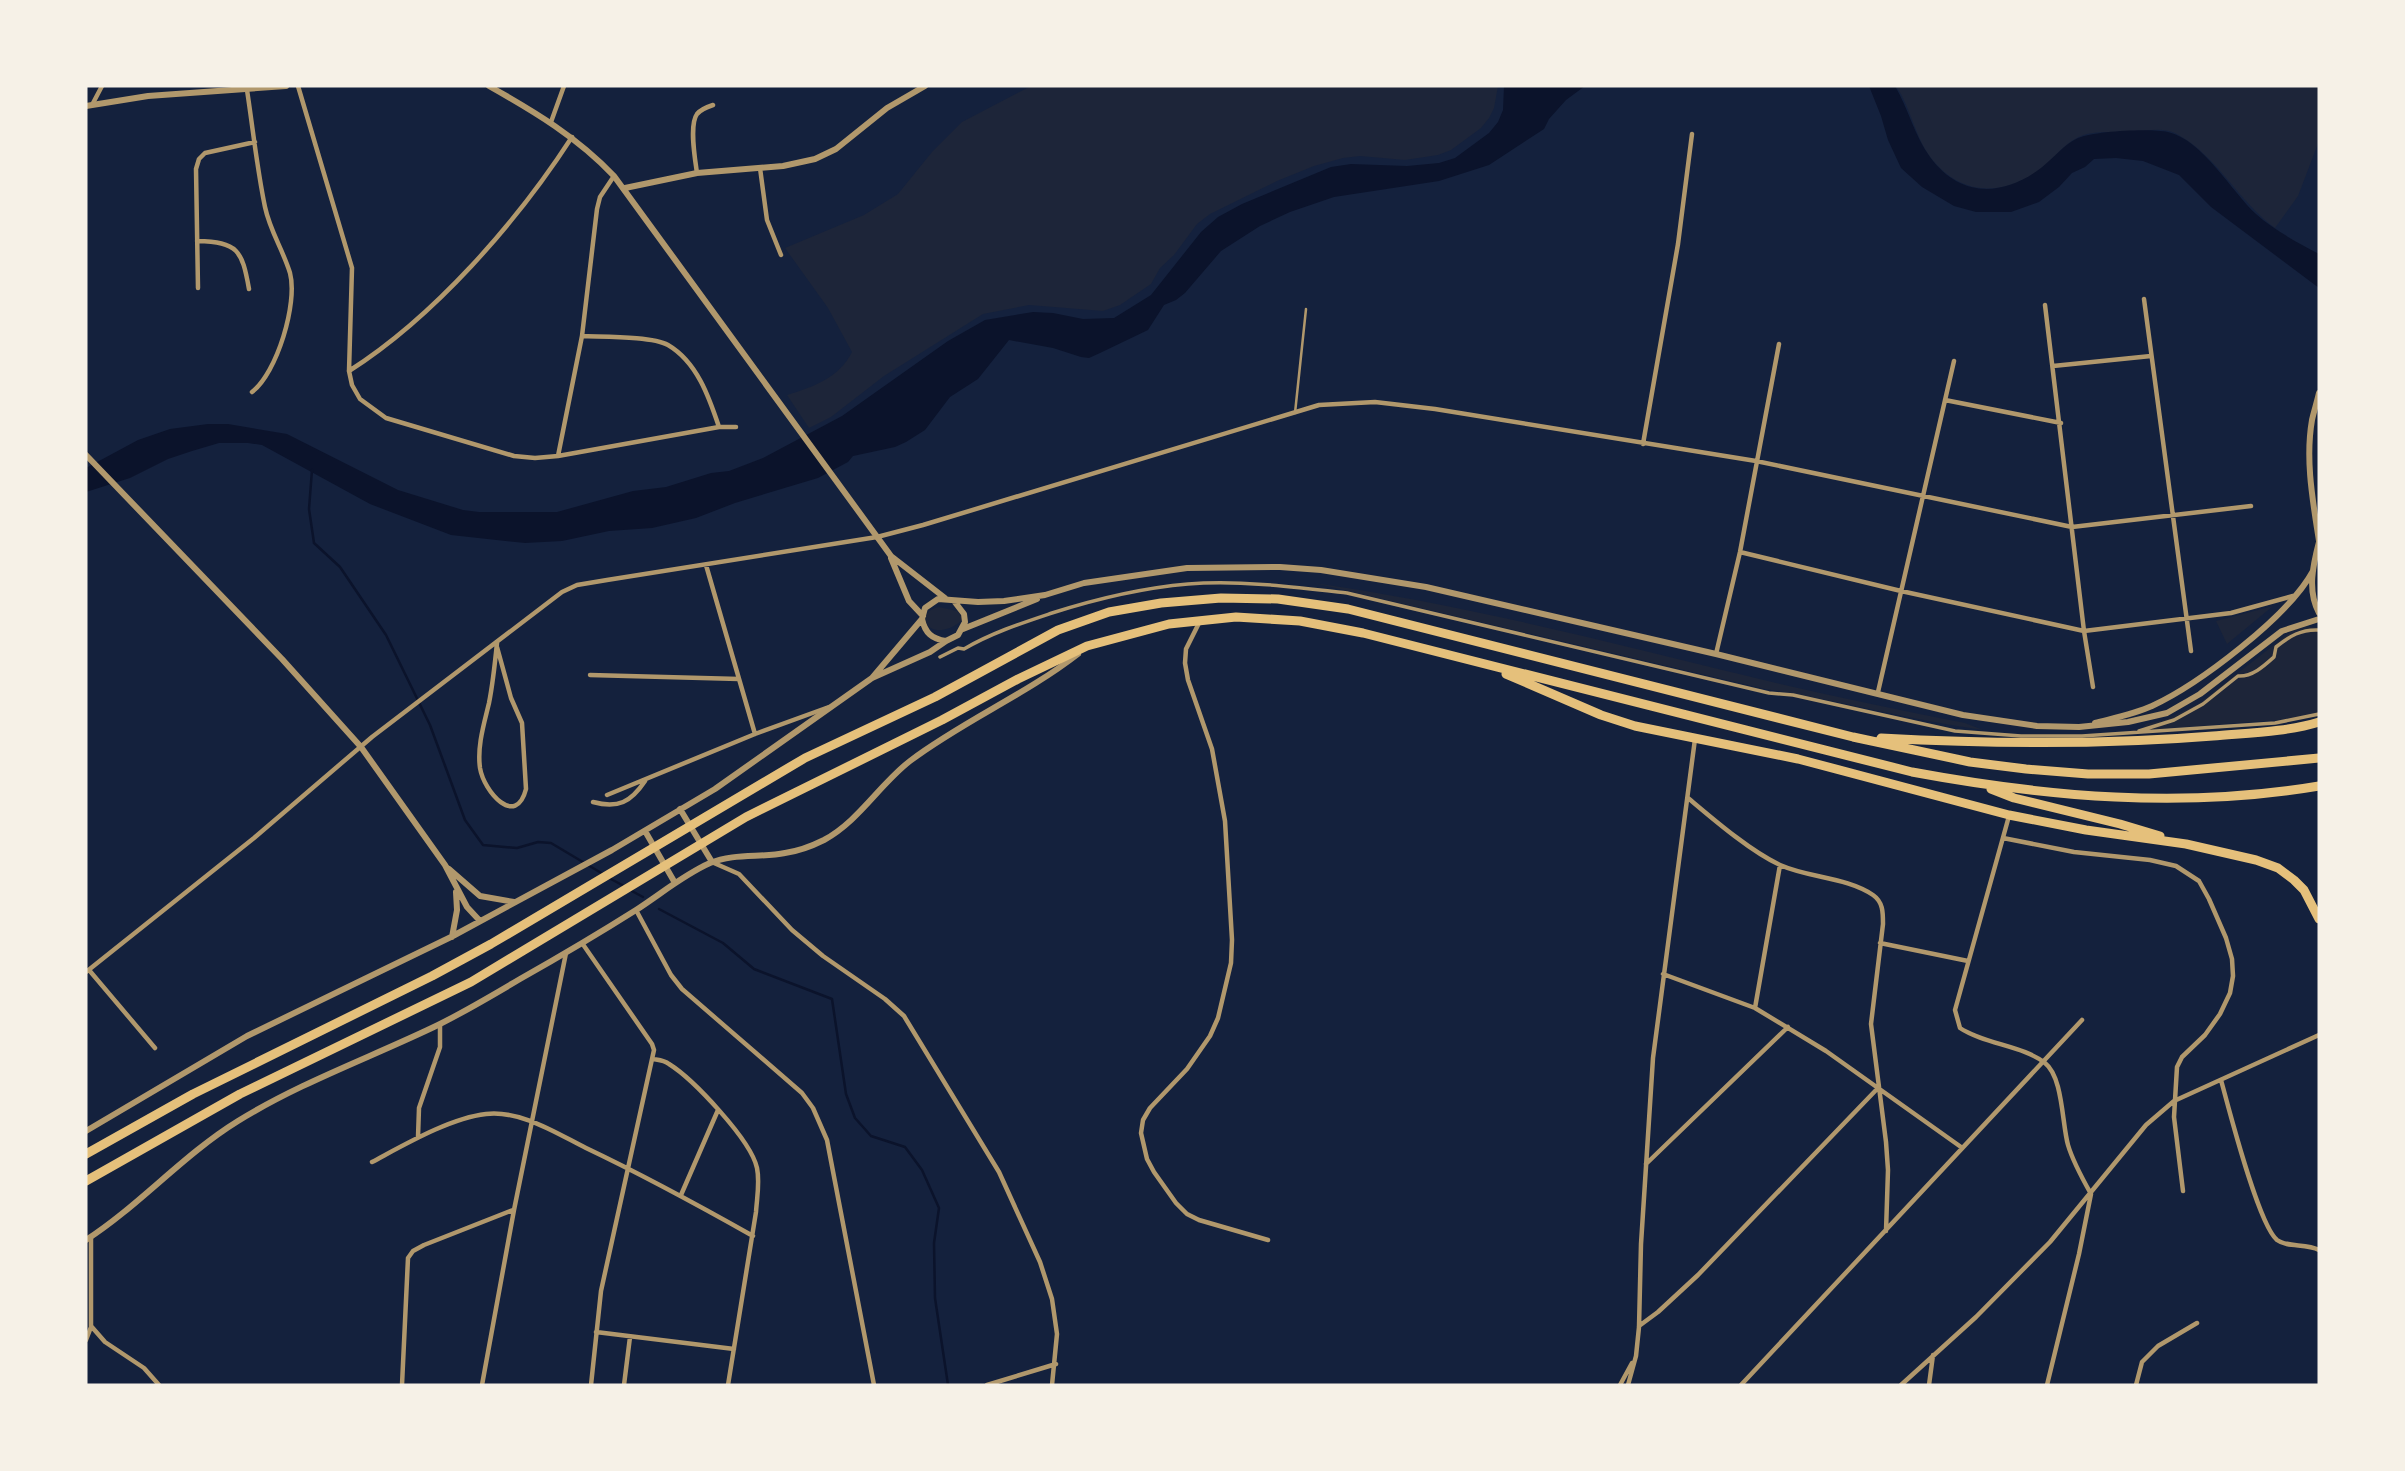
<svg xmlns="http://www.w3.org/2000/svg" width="2405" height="1471" viewBox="0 0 2405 1471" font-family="'Nunito Sans',sans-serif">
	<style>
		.green { fill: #1d2539 }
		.water { fill: #0b132b }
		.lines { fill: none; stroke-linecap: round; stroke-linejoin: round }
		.stream { stroke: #0b132b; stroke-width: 2.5 }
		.service { stroke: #b1986c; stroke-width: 2.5 }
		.pedestrian { stroke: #b1986c; stroke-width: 3.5 }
		.minor { stroke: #b1986c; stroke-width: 4.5 }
		.tertiary { stroke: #b1986c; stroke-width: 6 }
		.motorway { stroke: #e5c07b; stroke-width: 9 }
	</style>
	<rect width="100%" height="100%" fill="#14213d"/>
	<path class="green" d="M1031 86H1498L1494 108 1489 118 1481 128 1451 150 1438 155 1405 160 1360 156 1343 158 1314 166 1277 181 1210 214 1197 224 1174 255 1160 268 1151 284 1120 305 1103 311 1029 305 983 314 884 376 831 417 809 428 787 395C813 387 839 378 852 352L828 308 785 248 864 215 898 194 932 152 962 122Z
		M1896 86H2319V141L2298 196 2275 228C2238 201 2217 155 2175 133 2162 127 2146 131 2133 132 2115 133 2091 129 2075 139 2063 146 2054 158 2043 167 2006 197 1961 197 1931 158 1915 137 1911 108 1896 86Z
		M1314 583C1468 605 1620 645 1772 682 1836 697 1901 710 1965 723L1983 730C1909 720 1838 700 1765 689Z
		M2273 606 2227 644 2216 621Z
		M939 607 957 611 964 619C929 648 911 612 939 607Z
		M2305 627H2319V717L2146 730 2144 727 2145 724 2164 720 2198 704 2292 631Z"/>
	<path class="water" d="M1504 86H1585L1566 100 1549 119 1544 129 1489 165 1439 181 1334 197 1290 212 1260 226 1221 251 1185 293 1176 300 1164 305 1148 330 1100 353 1089 358 1081 357 1053 348 1009 340 978 379 950 397 925 430 906 442 895 447 853 456 848 462 818 478 735 503 696 518 652 528 609 531 562 541 525 543 451 535 370 504 262 445 248 443H219L192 451 168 459 130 478 86 492V468L138 440 170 429 208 424H228L287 434 398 490 463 510 479 512H557L633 491 666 487 711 473 729 471 763 458 842 416 948 341 985 320 1033 312 1053 313 1083 319 1114 318 1151 295 1201 232 1218 217 1242 204 1331 167 1351 164 1407 166 1439 163 1455 158 1489 133 1498 122 1503 110Z
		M1869 86H1895C1908 108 1915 137 1930 157 1960 198 2003 197 2041 168 2053 159 2064 144 2078 138 2095 131 2150 128 2168 132 2203 140 2231 191 2256 214 2274 230 2298 243 2319 254V288L2211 207 2179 175 2143 161 2116 158 2094 159 2085 167 2072 173 2059 187 2039 202 2011 212H1976L1954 206 1922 187 1901 168 1888 140 1881 116Z"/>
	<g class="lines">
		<path class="stream" d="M312 470 309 509 314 543 340 567 386 635 430 725 465 820 483 845 517 848 538 842 551 843 603 874
			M609 878 624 886
			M630 890 643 897
			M659 909 723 943 754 969 832 999 846 1094 855 1118 871 1136 905 1147 922 1170 939 1208 934 1243 935 1298 948 1385"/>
		<path class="service" d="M1295 413 1306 309"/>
		<path class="pedestrian" d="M940 657 958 648 964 649C991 633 1022 623 1052 613 1096 599 1141 588 1188 584 1240 580 1295 587 1347 593L1769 693 1793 695 1955 731 2021 736H2082L2275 723 2319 714
			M2139 731 2174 720 2203 704 2238 676C2252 677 2264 666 2274 657L2276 647C2290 636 2301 629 2319 630"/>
		<path class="minor" d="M298 86 352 268 349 371 352 385 360 399 386 418 514 456 535 458 558 456 582 336 597 209 600 197 614 176
			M247 90C253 129 257 169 265 207 270 231 283 250 290 273 298 303 277 373 252 392
			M92 105 102 86
			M551 122 564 86
			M760 168 767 220 781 255
			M697 173C695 159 689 125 697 114 701 109 707 107 713 105
			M197 241C238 242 242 250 249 289
			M198 288 196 169 199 159 205 153 255 142
			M2144 299 2191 651
			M2045 305 2084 631 2093 687
			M582 336C602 337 652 336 668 345 697 362 709 397 719 427
			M2053 366 2151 356
			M349 371C434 317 517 222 572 137
			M1945 400 2061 423
			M1643 444 1678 244 1692 134
			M558 456 719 427H736
			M1740 552 1901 591 2084 631 2231 613 2293 596
			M706 565 755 734
			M1199 623 1186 649 1185 663 1188 680 1212 749 1225 821 1232 940 1231 963 1218 1018 1210 1036 1187 1069 1150 1108 1143 1120 1141 1133 1147 1159 1154 1172 1176 1203 1187 1214 1199 1220 1268 1240
			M497 647 511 698 522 723 526 789C516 828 484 792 480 768 477 746 484 724 489 703 493 683 495 663 497 643
			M1716 654 1740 552 1779 344
			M590 675 739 679
			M1878 692 1954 361
			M607 795 755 734 829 707
			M1688 798C1713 819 1750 851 1780 865 1809 878 1846 877 1873 895 1883 902 1883 912 1883 924L1871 1024 1886 1142 1888 1170 1886 1231
			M593 802C618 809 631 802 645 781
			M2009 816 1955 1010 1960 1028C1984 1044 2024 1046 2045 1063 2063 1077 2062 1124 2068 1145 2073 1162 2082 1178 2091 1194L2079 1254 2047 1385
			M2003 838 2074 852 2150 860 2176 866 2199 881 2209 899 2226 938 2232 959 2233 976 2230 993 2220 1014 2205 1035 2182 1057 2177 1067 2174 1117 2183 1191
			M714 863 739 874 792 930 823 956 885 999 904 1016 999 1172 1040 1262 1052 1299 1057 1334 1052 1385
			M636 910 671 975 682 989 802 1093 813 1108 827 1140 831 1161 874 1385
			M582 943 652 1044 654 1050 601 1291 591 1385
			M1880 943 1968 961
			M89 970 155 1048
			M86 972 254 838 372 737 562 592 577 585 607 580 877 537 923 525 1319 405 1375 402 1435 409 1756 461 2072 527 2251 506
			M1663 974 1755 1008 1826 1051 1961 1147
			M1755 1008 1780 865
			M653 1059C659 1060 664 1060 669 1064 693 1079 751 1140 757 1168 760 1182 757 1197 756 1212L728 1385
			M2221 1080C2229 1109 2258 1224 2277 1240 2288 1248 2306 1243 2319 1250
			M418 1137 419 1108 440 1047V1025
			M372 1162C404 1145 450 1118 486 1114 521 1110 556 1133 586 1148 643 1175 698 1205 753 1236
			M1646 1164 1788 1027
			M681 1195 718 1110
			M91 1237V1326L105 1342 144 1368 159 1385
			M1639 1326 1658 1312 1698 1275 1878 1088
			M596 1332 734 1349
			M86 1340 91 1327
			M402 1385 408 1258 413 1251 424 1245 513 1210
			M482 1385 514 1210 566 953
			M624 1385 630 1337
			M987 1385 1056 1364
			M1620 1385 1632 1363
			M1628 1385 1636 1356 1639 1327 1641 1244 1653 1058 1695 739
			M1741 1385 2082 1020
			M1901 1385 1976 1317 2050 1242 2146 1125 2174 1101 2319 1035
			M1929 1385 1933 1355
			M2136 1385 2142 1362 2158 1346 2197 1323"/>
		<path class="tertiary" d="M489 86C535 112 577 137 614 176L891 556 945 598
			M86 106 148 96 286 86
			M625 188 697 173 783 166 815 159 836 149 887 108 925 86
			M2319 393C2317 402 2314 411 2312 420 2305 460 2313 502 2319 541
			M86 455 282 659 361 747 445 865 467 907 480 921
			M2319 542C2313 565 2307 591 2319 613
			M891 558 909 601 923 616
			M922 619C925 633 932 639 946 641
			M963 629 1037 599
			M872 678 922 619 925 608 938 599 978 602 1004 601 1045 595 1084 583 1187 568 1280 567 1321 570 1426 587 1716 654 1963 715 2037 726 2079 727 2128 722 2167 713 2200 694 2282 631 2319 619
			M2095 723C2114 718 2134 714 2152 706 2199 684 2288 617 2313 571
			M680 809 712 862
			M645 831 675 883
			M449 869 480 896 514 902
			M452 937 457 910 456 892
			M86 1131 247 1036 451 937 612 850 715 789 872 678 930 652 946 641 958 635 965 622 964 614 954 601
			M86 1240C140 1205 183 1155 238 1121 301 1082 372 1057 438 1025 466 1011 493 995 520 979 559 957 598 934 636 910 661 894 683 875 710 863 734 853 761 858 785 853 799 851 812 846 824 840 859 821 879 785 910 761 963 721 1025 695 1078 654"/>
		<path class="motorway" d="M1506 674 1601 715 1635 726 1798 759 2009 815 2086 830 2186 844 2256 860 2278 868 2294 880 2304 890 2319 919
			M1881 738C1992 744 2103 745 2213 736 2246 733 2288 732 2319 722
			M1991 789 2014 798 2120 824 2160 836
			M86 1154 193 1094 432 976 491 944 805 758 935 697 1058 630 1109 612 1161 603 1221 598 1278 599 1348 609 1853 737 1970 762 2026 769 2088 774H2149L2319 758
			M86 1181 240 1094 471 982 746 817 942 720 1018 679 1087 646 1169 624 1236 617 1300 621 1363 633 1912 772C2047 797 2183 809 2319 786"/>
	</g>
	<rect width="2405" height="1471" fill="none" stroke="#f6f1e7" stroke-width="175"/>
</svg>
